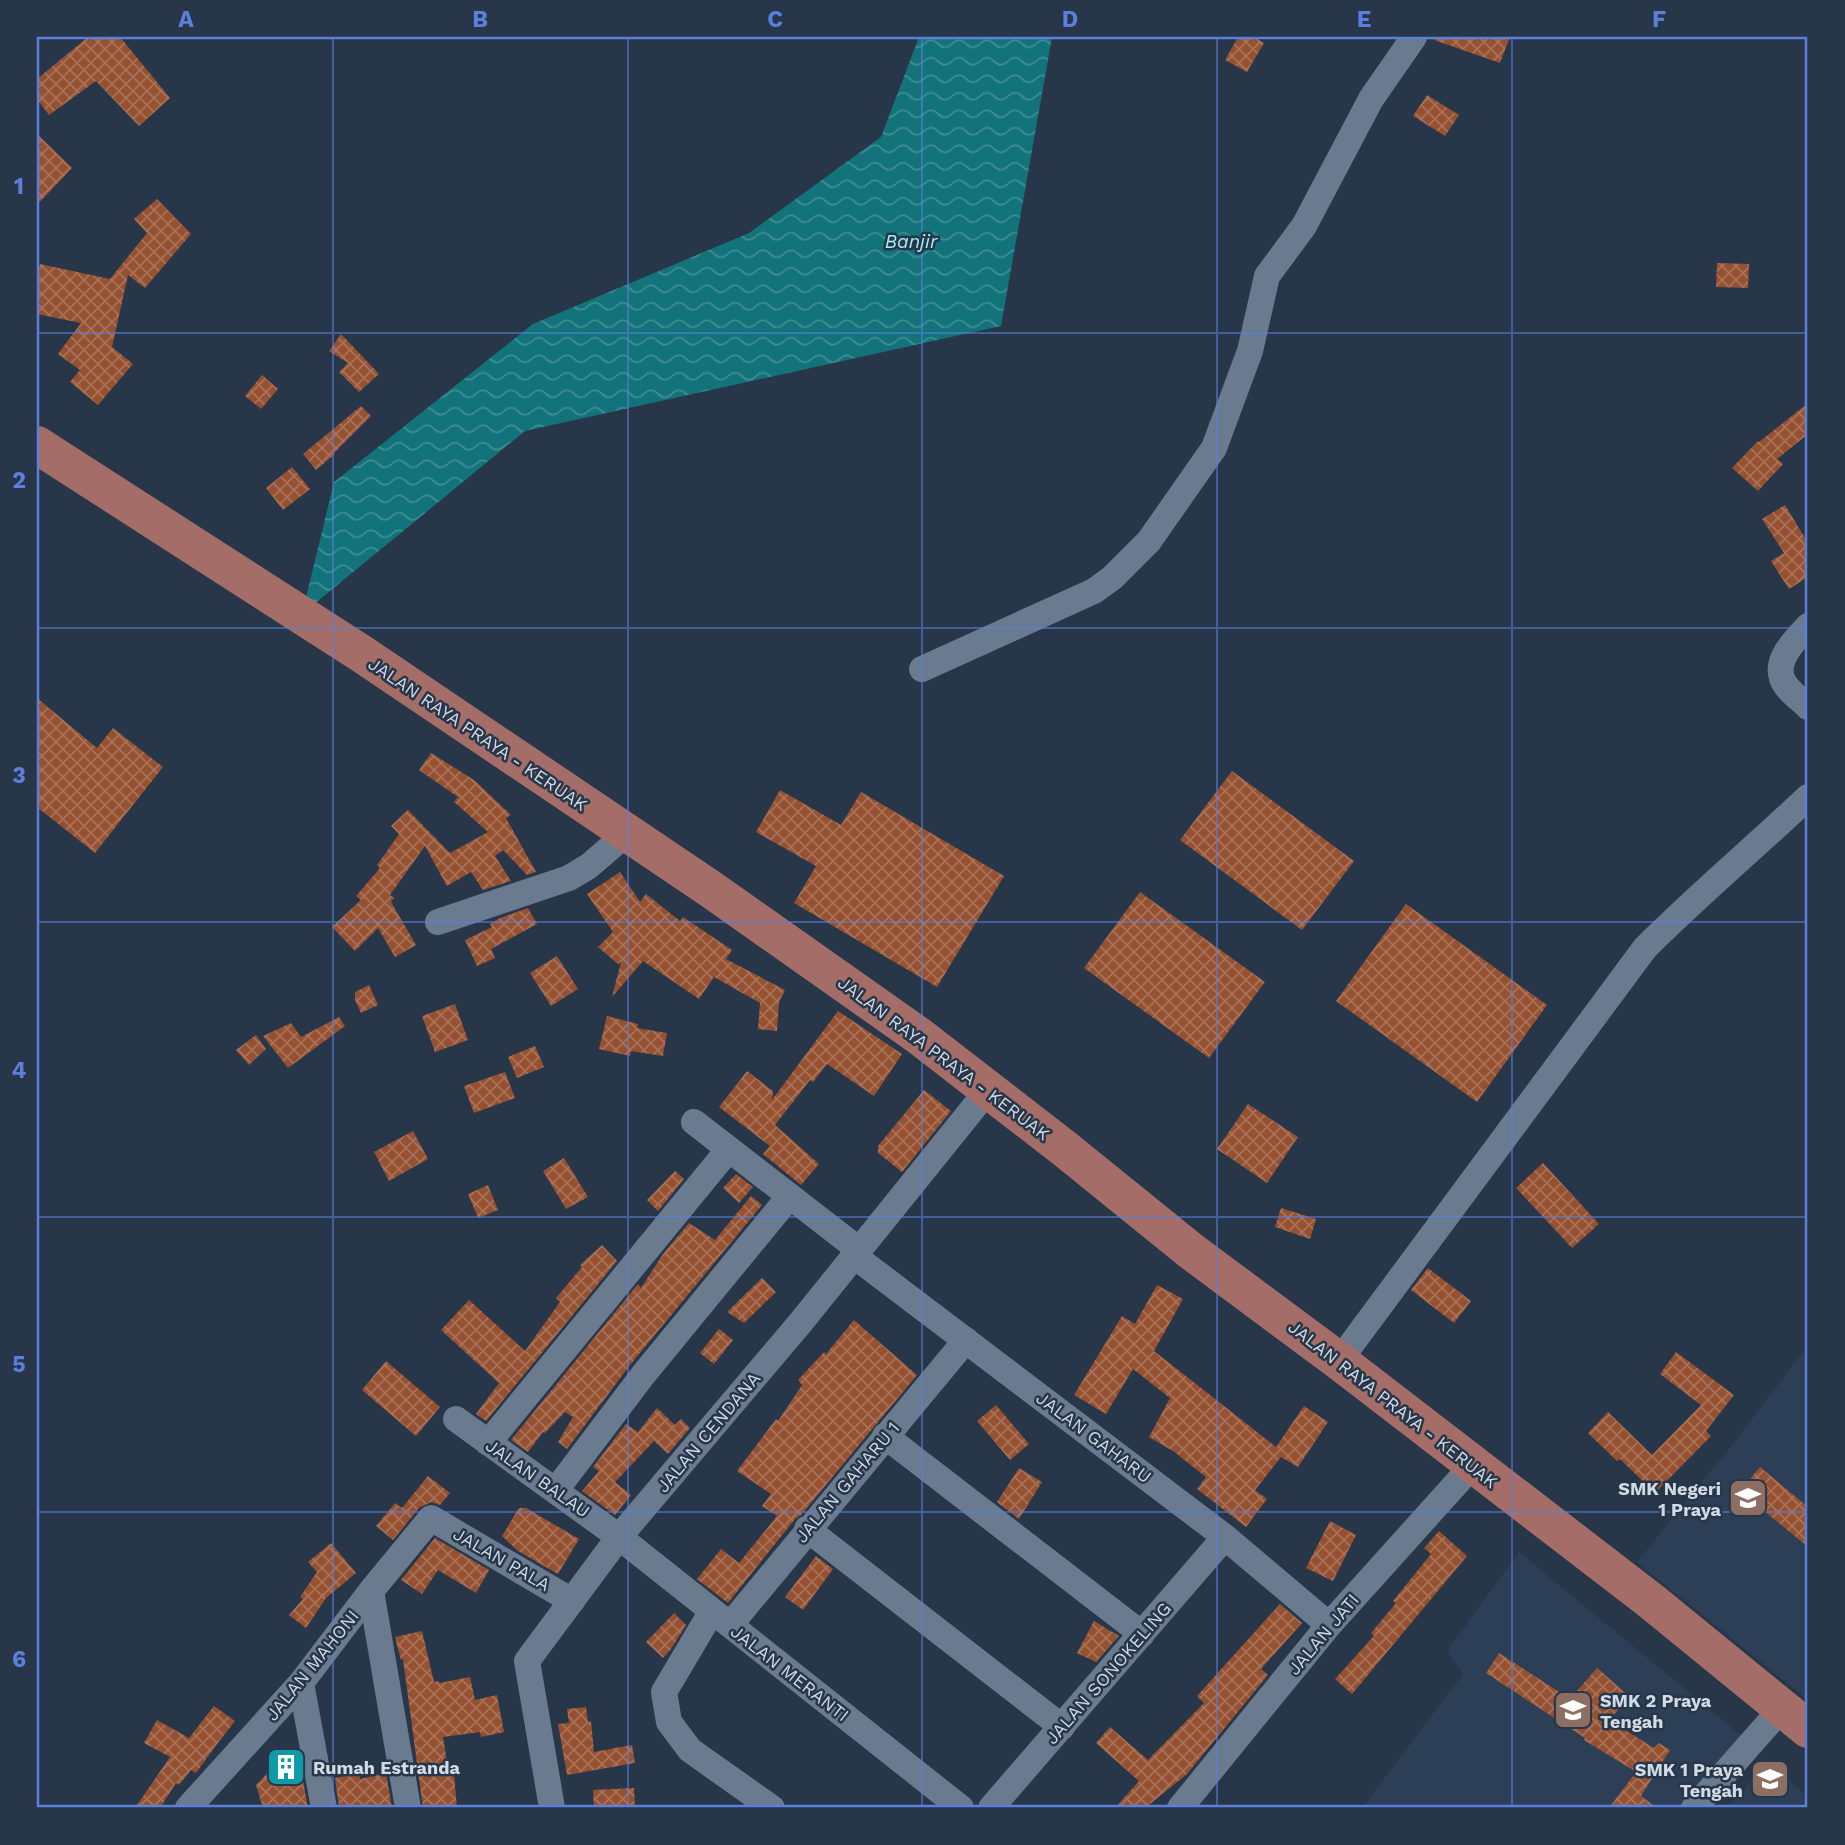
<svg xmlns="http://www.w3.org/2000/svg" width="1845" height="1845" viewBox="0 0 1845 1845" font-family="'Work Sans',sans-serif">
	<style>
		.built { fill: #2c3f57 }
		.water { fill: url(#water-waves) }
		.building { fill: url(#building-cross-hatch) }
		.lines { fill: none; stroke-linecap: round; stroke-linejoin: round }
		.street { stroke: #6a7b90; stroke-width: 26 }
		.primary { stroke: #a46d68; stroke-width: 38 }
		.grid { fill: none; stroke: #5c7fdd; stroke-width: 2; stroke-opacity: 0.55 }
		.labels { text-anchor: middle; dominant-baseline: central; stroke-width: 5; stroke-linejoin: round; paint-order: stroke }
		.street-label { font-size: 18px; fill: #d1dbe6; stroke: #273648 }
		.poi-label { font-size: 18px; font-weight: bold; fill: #d1dbe6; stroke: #273648; text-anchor: end }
		.water-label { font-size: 19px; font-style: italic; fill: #a0f1f8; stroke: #273648 }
		.neatline { fill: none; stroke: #5c7fdd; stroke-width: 2.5 }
		.grid-label { font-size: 23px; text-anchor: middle; font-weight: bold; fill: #5c7fdd }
	</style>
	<defs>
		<pattern id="water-waves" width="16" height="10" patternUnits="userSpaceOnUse" patternTransform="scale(1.75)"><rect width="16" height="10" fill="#12737a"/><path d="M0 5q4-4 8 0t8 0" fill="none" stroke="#3f8d93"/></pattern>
		<pattern id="building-cross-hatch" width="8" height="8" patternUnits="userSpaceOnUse" patternTransform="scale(1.75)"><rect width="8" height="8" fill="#965131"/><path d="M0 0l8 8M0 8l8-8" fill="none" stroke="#a87259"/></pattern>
	</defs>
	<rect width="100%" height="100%" fill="#273648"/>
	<path class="built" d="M1808 1345V1700L1637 1562 1740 1435Z
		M1519 1552 1753 1745 1698 1808H1362L1463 1674 1447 1651Z
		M1767 1761 1808 1797V1808H1727Z"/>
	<path class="water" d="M919 37H1052L1001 326 525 431 302 614 334 482 533 324 749 233 881 137Z"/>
	<path class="building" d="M88 37H120L170 98 139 126 96 81 49 115 37 99V79Z
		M1238 37H1254L1264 43 1247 72 1225 60Z
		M1434 37H1510L1500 63 1434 40Z
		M1427 95 1459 115 1445 136 1413 116Z
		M37 134 72 168 37 205Z
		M157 199 191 234 145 288 128 275 112 347 133 364 98 405 70 382 80 370 58 354 81 323 37 314V278L40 264 110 279 147 233 134 219Z
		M1717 263 1749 264 1748 288 1716 287Z
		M341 334 379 374 359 392 339 372 348 363 329 351Z
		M262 375 278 389 261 409 245 396Z
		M1808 403V434L1777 459 1783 464 1758 491 1732 468 1758 441 1759 442Z
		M361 406 371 416 334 453 335 454 316 470 303 454Z
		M292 467 310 489 283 510 266 488Z
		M1785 505 1808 543V577L1789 589 1771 561 1784 553 1762 519Z
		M37 698 97 748 113 728 163 767 95 853 37 807Z
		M431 753 474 780 511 815 506 818 536 872 527 875 503 850 495 856 511 881 483 890 471 872 447 886 425 846 390 895 394 898 391 902 416 945 395 957 378 928 355 951 332 927 361 900 356 896 380 868 377 865 399 834 391 826 408 810 450 853 488 832 454 802 458 797 419 770Z
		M1232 771 1354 861 1302 930 1180 840Z
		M780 790 841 825 861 792 1004 876 937 987 794 903 816 866 756 832Z
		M620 872 640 902 646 894 680 921 683 917 732 950 726 959 785 990 779 1002 777 1031 758 1029 760 1003 714 977 699 999 643 961 612 997 621 962 618 964 598 947 613 932 587 894Z
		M1140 892 1265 982 1209 1058 1084 968Z
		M1406 904 1547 1005 1477 1102 1336 1001Z
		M528 908 537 924 491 949 495 958 477 966 465 940 492 927 490 924 500 918Z
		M557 956 578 989 551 1006 530 973Z
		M369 985 378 1005 361 1013 355 1000V992Z
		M455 1004 468 1040 435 1052 422 1016Z
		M838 1011 902 1054 874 1096 827 1064 813 1082 810 1080 775 1125 819 1164 801 1185 763 1154 770 1146 719 1107 747 1071 773 1091 772 1100Z
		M607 1016 638 1024 637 1028 667 1033 663 1056 631 1051 630 1056 599 1049Z
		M339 1017 345 1026 288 1068 263 1036 291 1023 301 1037Z
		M256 1035 266 1049 249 1065 236 1050Z
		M535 1046 544 1067 517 1078 508 1057Z
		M505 1072 515 1098 474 1113 464 1086Z
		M924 1090 951 1111 902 1172 878 1153V1146Z
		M1248 1104 1298 1137 1267 1183 1217 1149Z
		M413 1131 428 1159 389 1181 374 1152Z
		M564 1158 588 1197 566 1209 543 1171Z
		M1543 1163 1599 1224 1572 1248 1516 1188Z
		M675 1171 684 1179 658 1211 647 1200Z
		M736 1174 753 1187 739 1203 723 1188Z
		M488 1185 498 1210 478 1218 468 1194Z
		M751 1196 762 1205 630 1365 567 1449 558 1442 573 1417 565 1412 545 1433 543 1432 528 1452 511 1440 638 1284 641 1288 663 1254 689 1223 715 1240Z
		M1281 1208 1316 1219 1310 1239 1275 1227Z
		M602 1245 617 1261 486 1421 476 1414 499 1383 441 1330 469 1300 525 1351 560 1302 556 1298 582 1267 580 1265Z
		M1428 1268 1471 1301 1454 1323 1411 1290Z
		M762 1278 776 1292 744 1323 727 1312Z
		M1157 1285 1183 1299 1154 1351 1276 1447 1304 1406 1328 1422 1298 1467 1281 1457 1255 1490 1267 1499 1246 1527 1197 1489 1206 1477 1173 1451 1149 1437 1170 1398 1133 1369 1106 1414 1074 1395 1122 1316 1135 1324Z
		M854 1320 917 1375 801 1515 795 1519 728 1603 697 1579 721 1549 739 1563 777 1516 762 1506 771 1494 737 1471 776 1419 778 1421 802 1385 798 1380 824 1352 826 1354Z
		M719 1329 733 1340 714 1364 700 1353Z
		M1676 1352 1734 1395 1706 1431 1711 1436 1655 1493 1620 1459 1617 1461 1588 1433 1608 1412 1652 1455 1701 1405 1660 1374Z
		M386 1361 440 1407 416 1436 362 1390Z
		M996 1405 1029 1444 1010 1460 977 1421Z
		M657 1408 675 1425 681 1419 690 1428 668 1454 654 1441 615 1482 631 1495 615 1515 582 1491 599 1471 593 1467 626 1424 638 1432Z
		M1760 1467 1808 1507V1547L1740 1491Z
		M1019 1468 1042 1482 1019 1519 997 1502Z
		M428 1476 450 1493 440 1505 431 1502 419 1508 393 1540 376 1526 395 1503 402 1508Z
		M519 1508H526L579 1539 558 1574 518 1551 502 1536Z
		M1330 1521 1356 1535 1333 1581 1306 1568Z
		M1439 1531 1467 1556 1352 1694 1335 1679 1374 1636 1371 1633 1396 1603 1393 1601 1431 1554 1424 1548Z
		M435 1538 489 1570 476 1593 438 1570 422 1594 401 1580Z
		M331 1543 356 1573 326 1598 306 1628 289 1615 303 1599 300 1597 317 1572 308 1562Z
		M816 1556 833 1569 803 1610 785 1597Z
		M1280 1604 1302 1623 1261 1669 1268 1675 1187 1774 1145 1808H1115L1139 1781 1096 1743 1110 1727 1148 1760 1204 1703 1197 1696Z
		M674 1613 686 1625 671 1649 663 1658 646 1642Z
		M1094 1621 1119 1636 1096 1662 1077 1653Z
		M422 1631 434 1682 439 1681V1683L470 1677 475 1700 497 1695 504 1732 481 1737 480 1732 443 1737 449 1775 454 1774 457 1808H423L403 1659 401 1660 395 1637Z
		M1499 1653 1570 1699 1597 1668 1630 1697 1609 1720 1654 1748 1659 1743 1670 1750 1641 1796 1657 1808H1609L1636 1772 1584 1740 1585 1738 1486 1673Z
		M214 1706 235 1721 217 1744 196 1773 191 1770 179 1785 176 1783 160 1808H135L170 1757 144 1743 157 1720 189 1738Z
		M586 1707 588 1722 591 1721 594 1752 632 1745 635 1763 567 1775 558 1724 569 1723 567 1709Z
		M291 1748 302 1775 308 1808H263L256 1785Z
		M359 1773 360 1779 386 1773 392 1808H339L335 1778Z
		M634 1788 635 1808H594L593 1790Z"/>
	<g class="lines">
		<path class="street" d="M1808 626C1796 639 1775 659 1782 678 1785 689 1800 699 1808 707
			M922 669 1094 591 1112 578 1149 541 1214 448 1250 351 1267 276 1304 226 1371 99 1414 37
			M438 922 569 878 589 866 626 834
			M694 1122 858 1249
			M853 1255 1225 1537 1329 1625
			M1339 1361 1645 948C1697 896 1754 848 1808 797
			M456 1419 619 1537 961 1808
			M885 1436 1142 1634
			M488 1443 729 1149
			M556 1490 643 1375 789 1197
			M807 1529 1062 1727
			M371 1591 408 1808
			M712 1611 664 1692 669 1722 690 1750 772 1808
			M730 1625 966 1340
			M301 1683 324 1808
			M188 1808 301 1683 371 1591 431 1518 572 1601
			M552 1808 527 1661 619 1537 801 1322 988 1090
			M991 1808 1225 1537
			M1180 1808 1329 1625 1473 1465
			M1694 1808 1782 1708"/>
		<path class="primary" d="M37 445 362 654 712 890 919 1036 1065 1149 1191 1251 1339 1361 1651 1601 1808 1729"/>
	</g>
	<path class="grid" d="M333 37V1808M628 37V1808M922 37V1808M1217 37V1808M1512 37V1808M37 333H1808M37 628H1808M37 922H1808M37 1217H1808M37 1512H1808"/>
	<defs>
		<g id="school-square" transform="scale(2.0125)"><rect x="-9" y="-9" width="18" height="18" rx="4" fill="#8d6e63" stroke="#273648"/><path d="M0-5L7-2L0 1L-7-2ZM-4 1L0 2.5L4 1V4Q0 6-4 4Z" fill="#fff"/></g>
		<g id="building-square" transform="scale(2.0125)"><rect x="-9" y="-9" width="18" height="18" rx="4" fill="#0f9aa8" stroke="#273648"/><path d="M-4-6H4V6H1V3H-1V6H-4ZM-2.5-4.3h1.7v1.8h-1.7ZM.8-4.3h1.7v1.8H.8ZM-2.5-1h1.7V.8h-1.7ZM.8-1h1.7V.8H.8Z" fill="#fff"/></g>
	</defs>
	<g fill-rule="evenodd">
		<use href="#school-square" x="1748" y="1498"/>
		<use href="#school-square" x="1573" y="1710"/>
		<use href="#building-square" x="286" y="1767"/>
		<use href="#school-square" x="1770" y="1779"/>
	</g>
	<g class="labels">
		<g class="street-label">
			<text transform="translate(478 734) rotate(34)">JALAN RAYA PRAYA - KERUAK</text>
			<text transform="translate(944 1058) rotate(37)">JALAN RAYA PRAYA - KERUAK</text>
			<text transform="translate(1393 1404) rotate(38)">JALAN RAYA PRAYA - KERUAK</text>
			<text transform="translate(708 1432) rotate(-50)">JALAN CENDANA</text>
			<text transform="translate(1094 1437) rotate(37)">JALAN GAHARU</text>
			<text transform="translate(538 1478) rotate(35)">JALAN BALAU</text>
			<text transform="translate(847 1482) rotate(-50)">JALAN GAHARU 1</text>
			<text transform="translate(502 1559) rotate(30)">JALAN PALA</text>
			<text transform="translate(1323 1634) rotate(-50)">JALAN JATI</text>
			<text transform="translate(312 1665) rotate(-51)">JALAN MAHONI</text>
			<text transform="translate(790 1673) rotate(38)">JALAN MERANTI</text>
			<text transform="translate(1108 1673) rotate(-49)">JALAN SONOKELING</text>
		</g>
		<g class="poi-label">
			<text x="1721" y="1488">SMK Negeri<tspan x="1721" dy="21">1 Praya</tspan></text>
			<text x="1600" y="1700" text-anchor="start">SMK 2 Praya<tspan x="1600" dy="21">Tengah</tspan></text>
			<text x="313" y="1767" text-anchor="start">Rumah Estranda</text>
			<text x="1743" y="1769">SMK 1 Praya<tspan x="1743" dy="21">Tengah</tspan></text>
		</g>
		<g class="water-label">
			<text x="911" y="241">Banjir</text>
		</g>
	</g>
	<rect width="1845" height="1845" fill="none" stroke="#273648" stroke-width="77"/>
	<rect x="38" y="38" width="1768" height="1768" class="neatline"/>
	<g class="grid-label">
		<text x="186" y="27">A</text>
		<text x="480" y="27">B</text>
		<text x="775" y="27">C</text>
		<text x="1070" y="27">D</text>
		<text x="1364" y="27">E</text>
		<text x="1659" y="27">F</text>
		<text x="19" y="194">1</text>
		<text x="19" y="488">2</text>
		<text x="19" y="783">3</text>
		<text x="19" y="1078">4</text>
		<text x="19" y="1372">5</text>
		<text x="19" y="1667">6</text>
	</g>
</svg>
